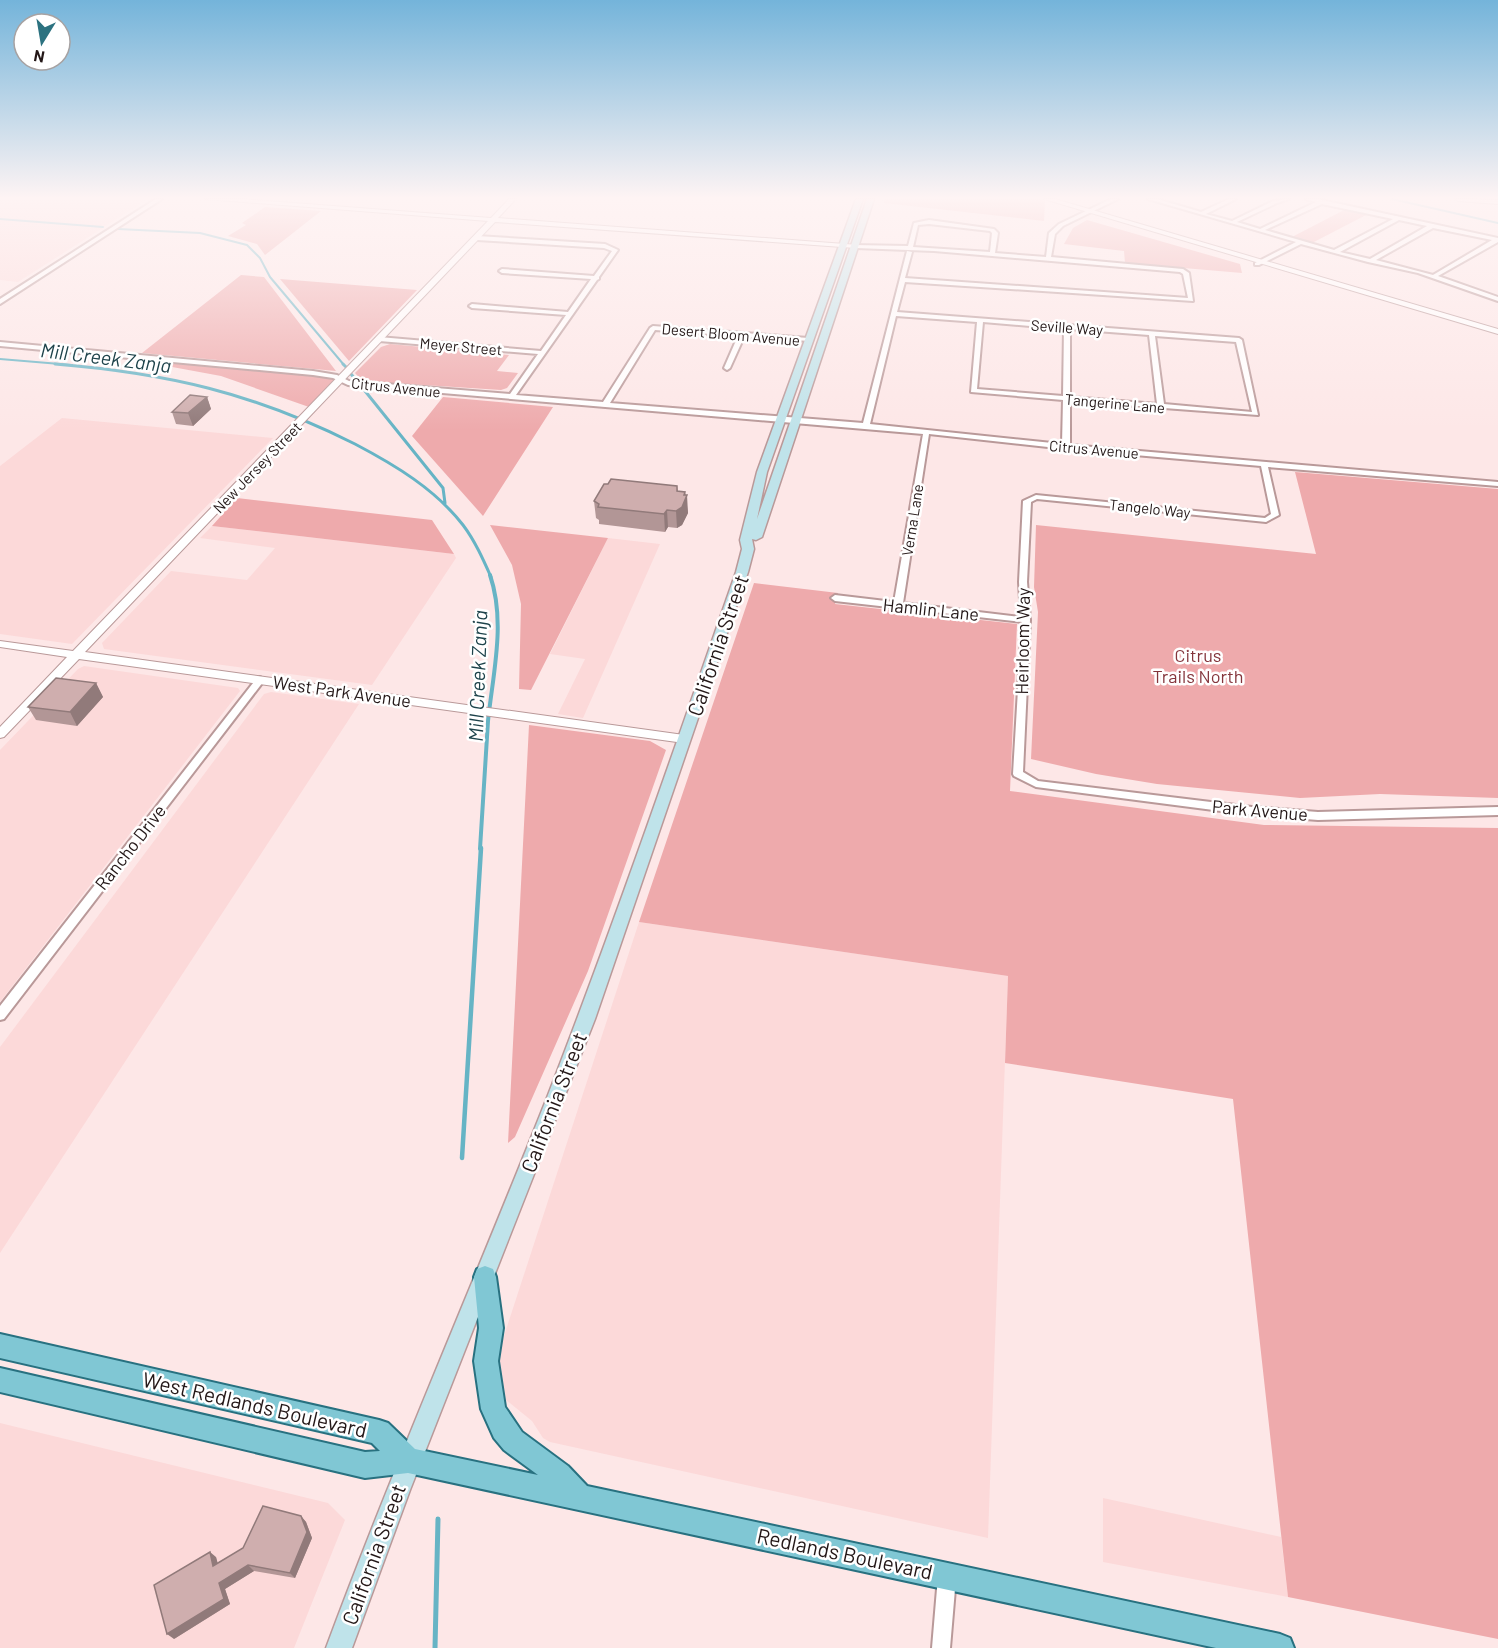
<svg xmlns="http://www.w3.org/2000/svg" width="1498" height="1648" viewBox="0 0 1498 1648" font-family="Barlow,sans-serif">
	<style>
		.built { fill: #fcd9d9 }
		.green { fill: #eeaaac }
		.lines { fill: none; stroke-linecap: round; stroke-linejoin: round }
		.stream-far4 { stroke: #66b4c5; stroke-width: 2 }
		.stream-far3 { stroke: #66b4c5; stroke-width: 3 }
		.stream-far2 { stroke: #66b4c5; stroke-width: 4 }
		.stream-far1 { stroke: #66b4c5; stroke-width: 4.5 }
		.stream { stroke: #66b4c5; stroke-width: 5 }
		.minor-casing { stroke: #b99999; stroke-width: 4 }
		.tertiary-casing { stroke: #b99999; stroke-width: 2 }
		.secondary-casing { stroke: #b99999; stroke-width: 3 }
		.primary-casing { stroke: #287180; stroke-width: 4 }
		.minor { fill: #fff; fill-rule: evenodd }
		.tertiary { fill: #fff; fill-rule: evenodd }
		.secondary { fill: #bfe3ea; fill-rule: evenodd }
		.primary { fill: #80c7d4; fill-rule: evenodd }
		.wall { fill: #b29696 }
		.shaded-wall { fill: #917a7a }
		.building { fill: #cfaeae; stroke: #917a7a; stroke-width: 1.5 }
		.labels { text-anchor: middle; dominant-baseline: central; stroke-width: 5; stroke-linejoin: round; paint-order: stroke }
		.far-street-label { font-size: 15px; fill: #231717; stroke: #fff }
		.street-label { font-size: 18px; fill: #231717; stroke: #fff }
		.park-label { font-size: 18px; fill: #84343b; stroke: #fff }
		.water-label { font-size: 20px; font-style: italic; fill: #1e434b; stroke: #fff }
		.near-street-label { font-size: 21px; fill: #231717; stroke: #fff }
	</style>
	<rect width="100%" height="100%" fill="#fde7e7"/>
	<path class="built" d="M0 199H148L18 282 0 280Z
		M62 418 273 438 72 644 0 634V466Z
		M212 526 454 554 456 558 372 685 104 649 102 643 171 571 247 580 275 548 200 538Z
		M608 538 660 544 583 718 558 714 585 659 550 654Z
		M84 666 238 688 240 691 0 1002V750L78 669Z
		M271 692 359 704 0 1253V1047L264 694Z
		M639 922 1008 976 988 1538 550 1442 543 1438 532 1421 506 1400 500 1361 502 1342Z
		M0 1423 328 1503 345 1520 294 1648H0Z
		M1103 1498 1281 1537 1288 1597 1103 1562Z"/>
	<path class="green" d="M885 199H1038L1045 201 1044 221 884 203Z
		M265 207 321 211 265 255 257 244 228 236 246 225 242 223Z
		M1346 209 1368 214 1312 243 1290 238Z
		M1087 220 1240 264 1242 273 1125 263 1124 251 1064 244 1073 228Z
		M241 275 264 277 336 371 142 353Z
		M280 279 417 290 349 361Z
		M390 344 509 355 497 371 518 373 507 388 501 390 362 381 355 373 381 347Z
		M151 360 328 377 334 380 309 407 221 376 156 364Z
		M443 397 553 407 483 516 412 436Z
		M1295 472 1498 489V798L1380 794 1300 798 1157 784 1096 774 1031 759 1038 612 1034 587 1036 525 1316 554Z
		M237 498 432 520 454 554 212 526Z
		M490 525 608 538 531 690 519 689 521 604 512 565Z
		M754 583 838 593 835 604 1017 624 1010 791 1264 825 1498 828V1639L1288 1597 1233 1099 1005 1063 1008 976 639 922Z
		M529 725 650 741 666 750 588 971 515 1137 508 1143Z"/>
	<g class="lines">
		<path class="stream-far4" d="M1392 199 1498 223
			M0 219 103 227
			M118 229 200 233 247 245 260 258 270 277 344 365
			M0 359 72 365"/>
		<path class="stream-far3" d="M55 364C166 373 254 393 355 444 395 465 435 489 463 525 475 541 483 559 491 577
			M343 364 346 367
			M351 374 356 380
			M361 386 443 488 445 503"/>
		<path class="stream-far2" d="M480 849C483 807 485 764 488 721 493 673 506 622 490 575"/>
		<path class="stream-far1" d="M462 1158 481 848"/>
		<path class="stream" d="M435 1648 438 1519"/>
		<g class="minor-casing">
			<path id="minor" d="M156 199H162L0 304V299Z
				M1111 199H1118L1063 226 1055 234 1051 257 1183 269 1189 273 1193 301 905 282 897 312 1239 338 1242 340 1258 415 1070 401V445L1498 482V486L1268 467 1279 515 1266 522 1037 499 1031 502 1027 582 1030 620 1023 772 1038 781 1252 807 1318 812 1498 807V815L1318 820 1252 815 1036 787 1014 776 1013 774 1022 622 835 601 831 598 835 595 894 602 923 434 348 385 333 378 313 375 0 346V342L313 371 337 375 349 381 510 394 538 354 379 341 376 339 379 337 541 351 566 315 472 308 469 306 472 304 568 312 591 279 502 273 499 271 502 269 594 276 612 251 604 248 477 240 474 238 477 236 605 244 618 250 599 277V279L597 280 516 395 603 402 650 328 653 326 808 338 811 340 810 341 744 337 730 368 727 370 724 368 738 336 655 330 610 403 863 423 907 251 912 252 905 278 1188 298 1183 274 1180 272 934 251 856 248 854 247V245L908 246 914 223 929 220 994 229 998 233 995 253 1046 257 1049 233 1059 224ZM929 224 990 231 992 233 990 252 913 247 918 225ZM896 316 977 322 971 392 1063 400 1062 444 870 424ZM983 322 1064 329 1063 396 977 389ZM1070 329 1149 335 1157 404 1070 397ZM1155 336 1236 342 1252 412 1164 404ZM929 434 1066 449 1261 466 1271 514 1265 518 1036 495 1023 501 1019 582 1021 617 903 603Z
				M1148 199H1157L1201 212 1229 199H1236L1206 214 1232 221 1273 201 1289 199 1277 203 1237 222 1260 229 1316 202 1306 199H1317L1498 238V242L1438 276 1498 297V301L1418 273 1368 262 1301 244 1259 265H1255V263L1296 242ZM1322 204 1393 219 1334 250 1265 230ZM1399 220 1427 226 1370 259 1340 252ZM1433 228 1492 240 1433 275 1376 260Z
				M260 677 265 680 263 682 4 1019 0 1020V1006L257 678Z
				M947 1568 953 1571 956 1577 950 1648H932L938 1577 941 1571Z"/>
		</g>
		<g class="tertiary-casing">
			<path id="tertiary" d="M205 199H241L491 218 509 199H516L498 218 858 245V247L856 248 495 222 85 652 684 735 688 736 690 739 688 742 684 743 79 659 4 737 0 738V727L67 657 0 647V641L73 651 488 221Z
				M1044 199H1055L1498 329V334Z
				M1455 199 1498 200V204L1458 201Z"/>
		</g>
		<g class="secondary-casing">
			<path id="secondary" d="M856 199H863L767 472 757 519 867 199H874L762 537 756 540 752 539 754 549 748 572 595 1019 410 1490 352 1648H326C395 1462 475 1280 548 1095 615 922 675 747 736 572L742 549 740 540 757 472Z"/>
		</g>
		<g class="primary-casing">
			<path id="primary" d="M485 1266 493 1269 496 1277 503 1328 498 1361 505 1407 522 1432 568 1466 587 1486 1280 1634 1290 1638 1294 1648H1216L408 1473 365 1478 0 1392V1368L365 1452 380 1451 372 1443 0 1358V1334L379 1420 388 1423 415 1449 538 1475 504 1450 494 1438 481 1409 474 1361 479 1328 474 1277 477 1269Z"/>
		</g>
		<use href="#minor" class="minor"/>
		<use href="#tertiary" class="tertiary"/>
		<use href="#secondary" class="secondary"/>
		<use href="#primary" class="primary"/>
	</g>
	<path class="wall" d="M207 397 211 409 193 426 176 424 172 412Z
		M677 486 678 491 685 492 688 513 682 525 677 528 668 527 665 532 599 524V520L596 518 594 501Z
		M96 683 103 697 77 726 36 720 28 707Z
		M301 1516 306 1522 312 1538 295 1578 254 1571 225 1589 230 1604 174 1639 216 1557 217 1563 243 1548Z"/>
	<path class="shaded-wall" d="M207 397 211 409 193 426 188 413Z
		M685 492 686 498 687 495 688 513 682 525 677 528 676 511Z
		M667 510 668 527 665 532 664 514Z
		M96 683 103 697 77 726 70 712Z
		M301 1516 306 1522 312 1538 295 1578 290 1573Z
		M210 1552 216 1557 220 1571 213 1566Z
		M248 1565 254 1571 225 1589 230 1604 174 1639 167 1634 219 1583Z"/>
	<path class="building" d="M190 395 207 397 188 413 172 412Z
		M611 479 677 486V491L685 492 684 495H687L682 507 676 511 667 510 664 514 598 507 599 504 594 501 604 484H608Z
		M56 678 96 683 70 712 28 707Z
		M263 1506 301 1516 307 1532 290 1573 248 1565 219 1583 224 1599 167 1634 154 1585 210 1552 213 1566 243 1548Z"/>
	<linearGradient id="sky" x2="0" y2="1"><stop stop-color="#74b4da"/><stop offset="0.46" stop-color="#fef4f4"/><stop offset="1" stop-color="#fef4f4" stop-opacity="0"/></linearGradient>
	<rect width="1498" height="430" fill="url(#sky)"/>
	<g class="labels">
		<g class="far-street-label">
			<text transform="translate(1067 327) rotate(4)">Seville Way</text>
			<text transform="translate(731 334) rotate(5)">Desert Bloom Avenue</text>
			<text transform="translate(461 346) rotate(5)">Meyer Street</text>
			<text transform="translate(396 387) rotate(6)">Citrus Avenue</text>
			<text transform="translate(1115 403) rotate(5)">Tangerine Lane</text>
			<text transform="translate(1094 449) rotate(5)">Citrus Avenue</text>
			<text transform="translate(257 467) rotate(-46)">New Jersey Street</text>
			<text transform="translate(1150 508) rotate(6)">Tangelo Way</text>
			<text transform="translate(912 520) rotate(-81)">Verna Lane</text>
		</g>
		<g class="street-label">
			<text transform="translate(931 609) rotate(6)">Hamlin Lane</text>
			<text transform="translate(1022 641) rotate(-89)">Heirloom Way</text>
			<text transform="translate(342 691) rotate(8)">West Park Avenue</text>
			<text transform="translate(1260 810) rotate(5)">Park Avenue</text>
			<text transform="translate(130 847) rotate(-52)">Rancho Drive</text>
		</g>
		<g class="park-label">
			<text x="1198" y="655">Citrus<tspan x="1198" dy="21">Trails North</tspan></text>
		</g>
		<g class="water-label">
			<text transform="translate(106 357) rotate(7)">Mill Creek Zanja</text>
			<text transform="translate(477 676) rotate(-88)">Mill Creek Zanja</text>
		</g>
		<g class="near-street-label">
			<text transform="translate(717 645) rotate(-71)">California Street</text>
			<text transform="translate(553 1102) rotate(-69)">California Street</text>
			<text transform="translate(255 1404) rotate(13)">West Redlands Boulevard</text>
			<text transform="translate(845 1553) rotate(12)">Redlands Boulevard</text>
			<text transform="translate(373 1554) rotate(-70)">California Street</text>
		</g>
	</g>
	<g transform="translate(42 42) rotate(191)"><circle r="28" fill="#ffffff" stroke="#a7a2a2" stroke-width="1.5"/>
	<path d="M0-4.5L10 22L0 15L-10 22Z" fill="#2c7280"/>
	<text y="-9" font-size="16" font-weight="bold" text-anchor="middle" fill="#231717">N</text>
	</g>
</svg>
